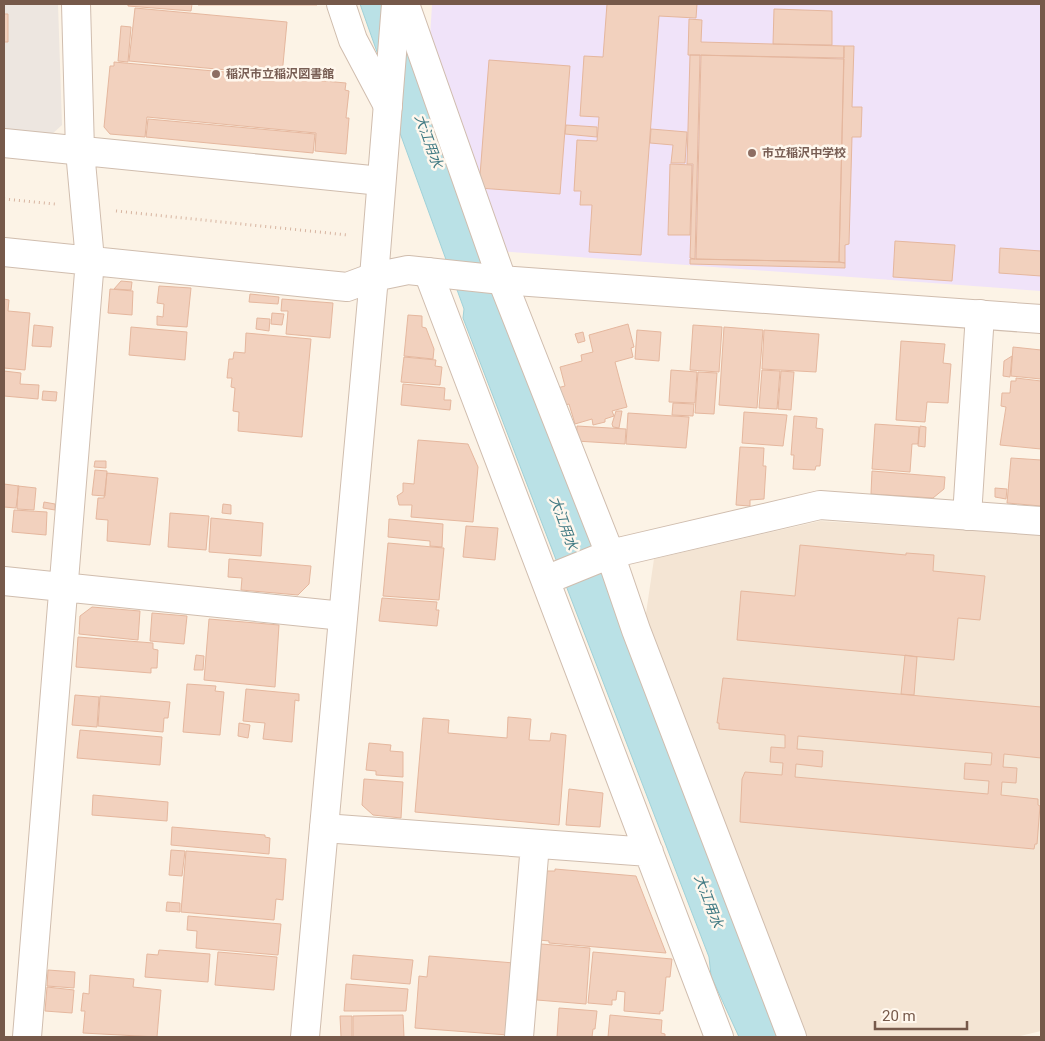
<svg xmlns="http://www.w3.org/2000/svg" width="1045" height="1041" viewBox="0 0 1045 1041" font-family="Roboto,'Noto Sans JP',sans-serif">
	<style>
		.residential { fill: #f4e5d4 }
		.industrial { fill: #ede6e0 }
		.education { fill: #f0e3f9 }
		.water { fill: #bae1e6; stroke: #a0d1d8 }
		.building { fill: #f2d1be; stroke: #e5b79e; fill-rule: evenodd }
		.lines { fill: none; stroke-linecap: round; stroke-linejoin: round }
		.minor-casing { stroke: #d0bdae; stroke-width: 30 }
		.tertiary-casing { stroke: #d0bdae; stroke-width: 30 }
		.path { stroke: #d7b4a0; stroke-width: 3; stroke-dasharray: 1 4; stroke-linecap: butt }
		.minor { stroke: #fff; stroke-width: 28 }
		.tertiary { stroke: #fff; stroke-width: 28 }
		.education-dot { fill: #8d6e63; stroke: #fff7ed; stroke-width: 2 }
		.labels { text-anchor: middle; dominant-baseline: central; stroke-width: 5; stroke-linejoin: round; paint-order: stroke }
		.education-label { font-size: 12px; font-weight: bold; fill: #785e54; stroke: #fff7ed; text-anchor: start }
		.water-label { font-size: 14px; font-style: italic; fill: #417a83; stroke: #fff7ed }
	</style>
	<rect width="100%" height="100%" fill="#fcf3e6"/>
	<path class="residential" d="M820 521 1041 535V1031L1016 1037H802L644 627 654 559Z"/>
	<path class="industrial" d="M58 4 62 125 52 134 4 129V5Z"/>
	<path class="education" d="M1041 4V291L497 251 429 54 432 5Z"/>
	<path class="water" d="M360 4H397L781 1037H739L711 976 709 957 463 318 464 309 380 78 382 66Z"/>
	<path class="building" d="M128 4H192L191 11 128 6Z
		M198 4H317V5H198Z
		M607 4H697L696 18 659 16 641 255 589 252 592 205H580L581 191H574L577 140 597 141 599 117 580 116 584 56 603 57Z
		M135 8 287 22 282 75 129 61Z
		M774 9 832 11V45L773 44Z
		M4 14H8V42H4Z
		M689 19 702 20 701 42 844 46V58L688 55Z
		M121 26 131 27 128 62 118 61Z
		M844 46H854L852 107H862L861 137H852L849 244 845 245V263L839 262Z
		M690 55H700L695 259 690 258 693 164H687Z
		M701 55 844 59 839 262 696 259Z
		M489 60 570 66 560 194 479 188Z
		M114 62 346 83 345 90 349 91 346 118H349L346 154 315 151 316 133 147 117 145 137 110 134 104 127 110 66H114Z
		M148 119 315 134 313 153 146 137Z
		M566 125 597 127V137L565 134Z
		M651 129 687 132 685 163H671L673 145 650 143Z
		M670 164 692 165 690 235H668Z
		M895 241 955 245 952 281 893 277Z
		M1000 248 1041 251V276L999 273Z
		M690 259 839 262 845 263V268L690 264Z
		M121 281 132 282 131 290 114 289Z
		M159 286 191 288 187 327 157 325V316L163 317 164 304 157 303Z
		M110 289 133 291 132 315 108 313Z
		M250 294 279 297 278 304 249 302Z
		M4 299 9 300 8 311 30 313 25 370 4 368Z
		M282 299 333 303 330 338 286 334 288 311H281Z
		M272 313 284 314 282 325 271 324Z
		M408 315 422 316V327L426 328 434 349 433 359 404 356Z
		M257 318 270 319 269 331 256 329Z
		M628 324 634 347 631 348 633 357 615 362 627 407 612 411 614 416 605 419V422L593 425 592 419 575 424 569 404 558 407 553 389 565 386 560 367 582 361 581 355 593 352 589 335Z
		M34 325 53 327 51 347 32 346Z
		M693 325 722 327 719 372 690 370Z
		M131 327 187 332 185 360 129 355Z
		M724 327 763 330 757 408 719 405Z
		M637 330 661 332 659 361 635 359Z
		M764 330 819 334 816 372 762 369Z
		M583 332 585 341 578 343 575 334Z
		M246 333 311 339 302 437 238 431 239 412 233 411 235 388 231 387 232 378H227L229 359H233L234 352 245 353Z
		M901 341 945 344 943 363 951 364 948 403 927 402 925 422 896 420Z
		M1013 347 1041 350V379L1011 376Z
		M1012 356 1010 377 1003 376 1004 361Z
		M404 357 436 360 435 366 442 367 440 385 401 382Z
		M671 370 697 372 695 403 669 402Z
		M762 370 780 371 777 409 759 408Z
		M4 371 21 373 20 384 39 385 38 399 4 396Z
		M781 371 794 372 791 410 778 409Z
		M698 372 717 373 714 414 695 413Z
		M1016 378 1041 381V449L1000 445 1006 407 1001 406 1002 393H1010L1011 381H1016Z
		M403 384 445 388 444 400H451L450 410 401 405Z
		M43 391 57 392 56 401 42 400Z
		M673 403 694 404 693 416 672 415Z
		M616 411H622L619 428 613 427 612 424Z
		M744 412 787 415 783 446 742 443Z
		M628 413 689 417 686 448 626 444Z
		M794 416 817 418 816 428 823 429 820 466H816L815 470 793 469 794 455H791Z
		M875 424 919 427 918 444H912L910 472 872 469Z
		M577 426 626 429 625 444 576 441Z
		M920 426 926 427 925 447 918 446Z
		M418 440 468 444 478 467 473 522 411 517 412 505H399L397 496 403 492V483L414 484Z
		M740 447 764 448 763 466H766L764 499 750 500V506L736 505Z
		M1011 458 1041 460V506L1007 503Z
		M95 461H106V468L94 467Z
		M95 470 107 471 105 496 92 495Z
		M872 471 945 477 944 489 933 498 871 494Z
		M107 473 158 478 150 545 107 541 108 520 96 519 98 498H104Z
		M4 484 19 486 16 508 4 507Z
		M18 486 36 488 34 510 17 509Z
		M995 488 1007 489 1006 499 995 497Z
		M44 502 55 504V510L43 508Z
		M223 504 231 505V514L222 513Z
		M14 510 47 512 46 535 12 532Z
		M170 513 209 516 206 550 168 547Z
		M211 518 263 523 261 556 209 552Z
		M389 519 443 524 442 547 430 546V541L388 537Z
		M466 526 498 528 495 560 463 557Z
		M388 543 444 548 439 600 383 596Z
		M800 545 906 555V553L934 555 933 571 985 576 980 620 958 618 954 660 737 640 741 591 795 596Z
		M229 559 311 566 309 584 298 595 241 590 242 578 228 577Z
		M382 598 437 602 436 610H439L437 626 379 621Z
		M92 607 140 611 138 640 79 634 80 616Z
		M152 613 187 616 184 644 150 641Z
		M209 619 279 625 275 687 204 680Z
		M78 637 153 643V649L158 650 157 668H151V673L76 667Z
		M196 655 204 656 203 670H194Z
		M905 655 917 657 914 695 901 694Z
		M723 678 1041 707V758L1004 754 1003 767 1017 768 1016 783 1002 782 1001 795 1038 799V805L1040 806 1037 844H1035L1034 849 740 822 742 779 745 772 782 775 783 763 770 762 771 747 785 748V735L719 729V723H717ZM798 736 992 753 991 765 965 763 964 779 989 781 988 794 795 777 796 764 822 767 823 751 797 749Z
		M187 684 216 686 215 691 224 692 220 735 183 732Z
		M246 689 299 694V701L295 700 292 742 263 739 265 723 243 721Z
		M75 695 99 697 97 727 72 725Z
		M100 696 170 702 168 718H164L163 732 98 726Z
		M508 717 531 719 529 740 550 741 551 733 566 735 559 825 415 812 423 718 449 720 448 733 507 738Z
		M239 723 250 725 248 738 238 736Z
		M80 730 162 737 160 765 77 758Z
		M369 743 391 745 390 751 403 752V777L376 775V771L366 770Z
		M364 779 403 782 401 818 373 815 362 805Z
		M569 789 603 793 600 827 566 825Z
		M93 795 168 802 167 821 92 815Z
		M172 827 265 835V837L270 838 269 854 171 845Z
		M171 850 185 851 182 876 169 875Z
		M186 851 286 859 283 900 276 899 274 920 181 912Z
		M555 869 636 876 666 953 549 943V941L539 940 547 871H555Z
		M167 902 180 903V912L166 911Z
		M188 916 281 924 278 955 196 948 197 931 187 930Z
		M541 944 590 948 586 1004 537 1000Z
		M159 950 210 954 208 982 145 977 147 954 158 955Z
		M218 952 277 957 274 990 215 985Z
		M593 952 672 959 670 977H666L663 1011H660V1014L624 1011 625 992 617 991 616 1000H612V1005L588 1003Z
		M353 955 413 960 410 984 351 979Z
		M429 956 514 963 508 1035 415 1028 419 976 427 977Z
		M48 970 75 972 74 988 47 986Z
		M90 975 134 979 133 987 161 990 157 1037 83 1033 85 1011H81L83 993 89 994Z
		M346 984 408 989 406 1011H344Z
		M47 987 74 990 72 1013 45 1011Z
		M559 1008 597 1011 595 1029H593L592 1037H557Z
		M403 1015 404 1037H353V1016Z
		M610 1015 662 1020 661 1033 665 1034V1037H608Z
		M340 1016H352V1037H341Z"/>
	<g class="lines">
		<g class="minor-casing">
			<path id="minor" d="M341 4 353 40 388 106
				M405 4 502 280 610 554 636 630 792 1037
				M4 143 381 181
				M4 252 347 287 374 277
				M428 272 719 1037
				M967 516 980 314
				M546 580 610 554 820 505 1041 521
				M4 581 343 616
				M324 828 649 852
				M27 1037 90 260 80 151 76 4
				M519 1037 535 844"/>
		</g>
		<g class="tertiary-casing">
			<path id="tertiary" d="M374 277 408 270 502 280 1041 319
				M305 1037 374 277 396 4"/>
		</g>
		<path class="path" d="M4 199 55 204
			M116 211 348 235"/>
		<use href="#minor" class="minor"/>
		<use href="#tertiary" class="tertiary"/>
	</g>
	<g class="education-dot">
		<circle cx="216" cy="74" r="5"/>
		<circle cx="752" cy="153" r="5"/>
	</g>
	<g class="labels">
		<g class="education-label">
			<text x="226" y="74">稲沢市立稲沢図書館</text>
			<text x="762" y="153">市立稲沢中学校</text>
		</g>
		<g class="water-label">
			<text transform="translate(429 141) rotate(70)">大江用水</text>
			<text transform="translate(564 523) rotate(70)">大江用水</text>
			<text transform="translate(709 901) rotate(69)">大江用水</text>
		</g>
	</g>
	<rect width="1045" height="1041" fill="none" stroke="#76594a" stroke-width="10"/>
	<path d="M875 1021v8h92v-8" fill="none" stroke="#76594a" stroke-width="2.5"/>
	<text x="882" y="1021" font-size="15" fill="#76594a" stroke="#fff7ed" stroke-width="4" paint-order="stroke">20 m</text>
</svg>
